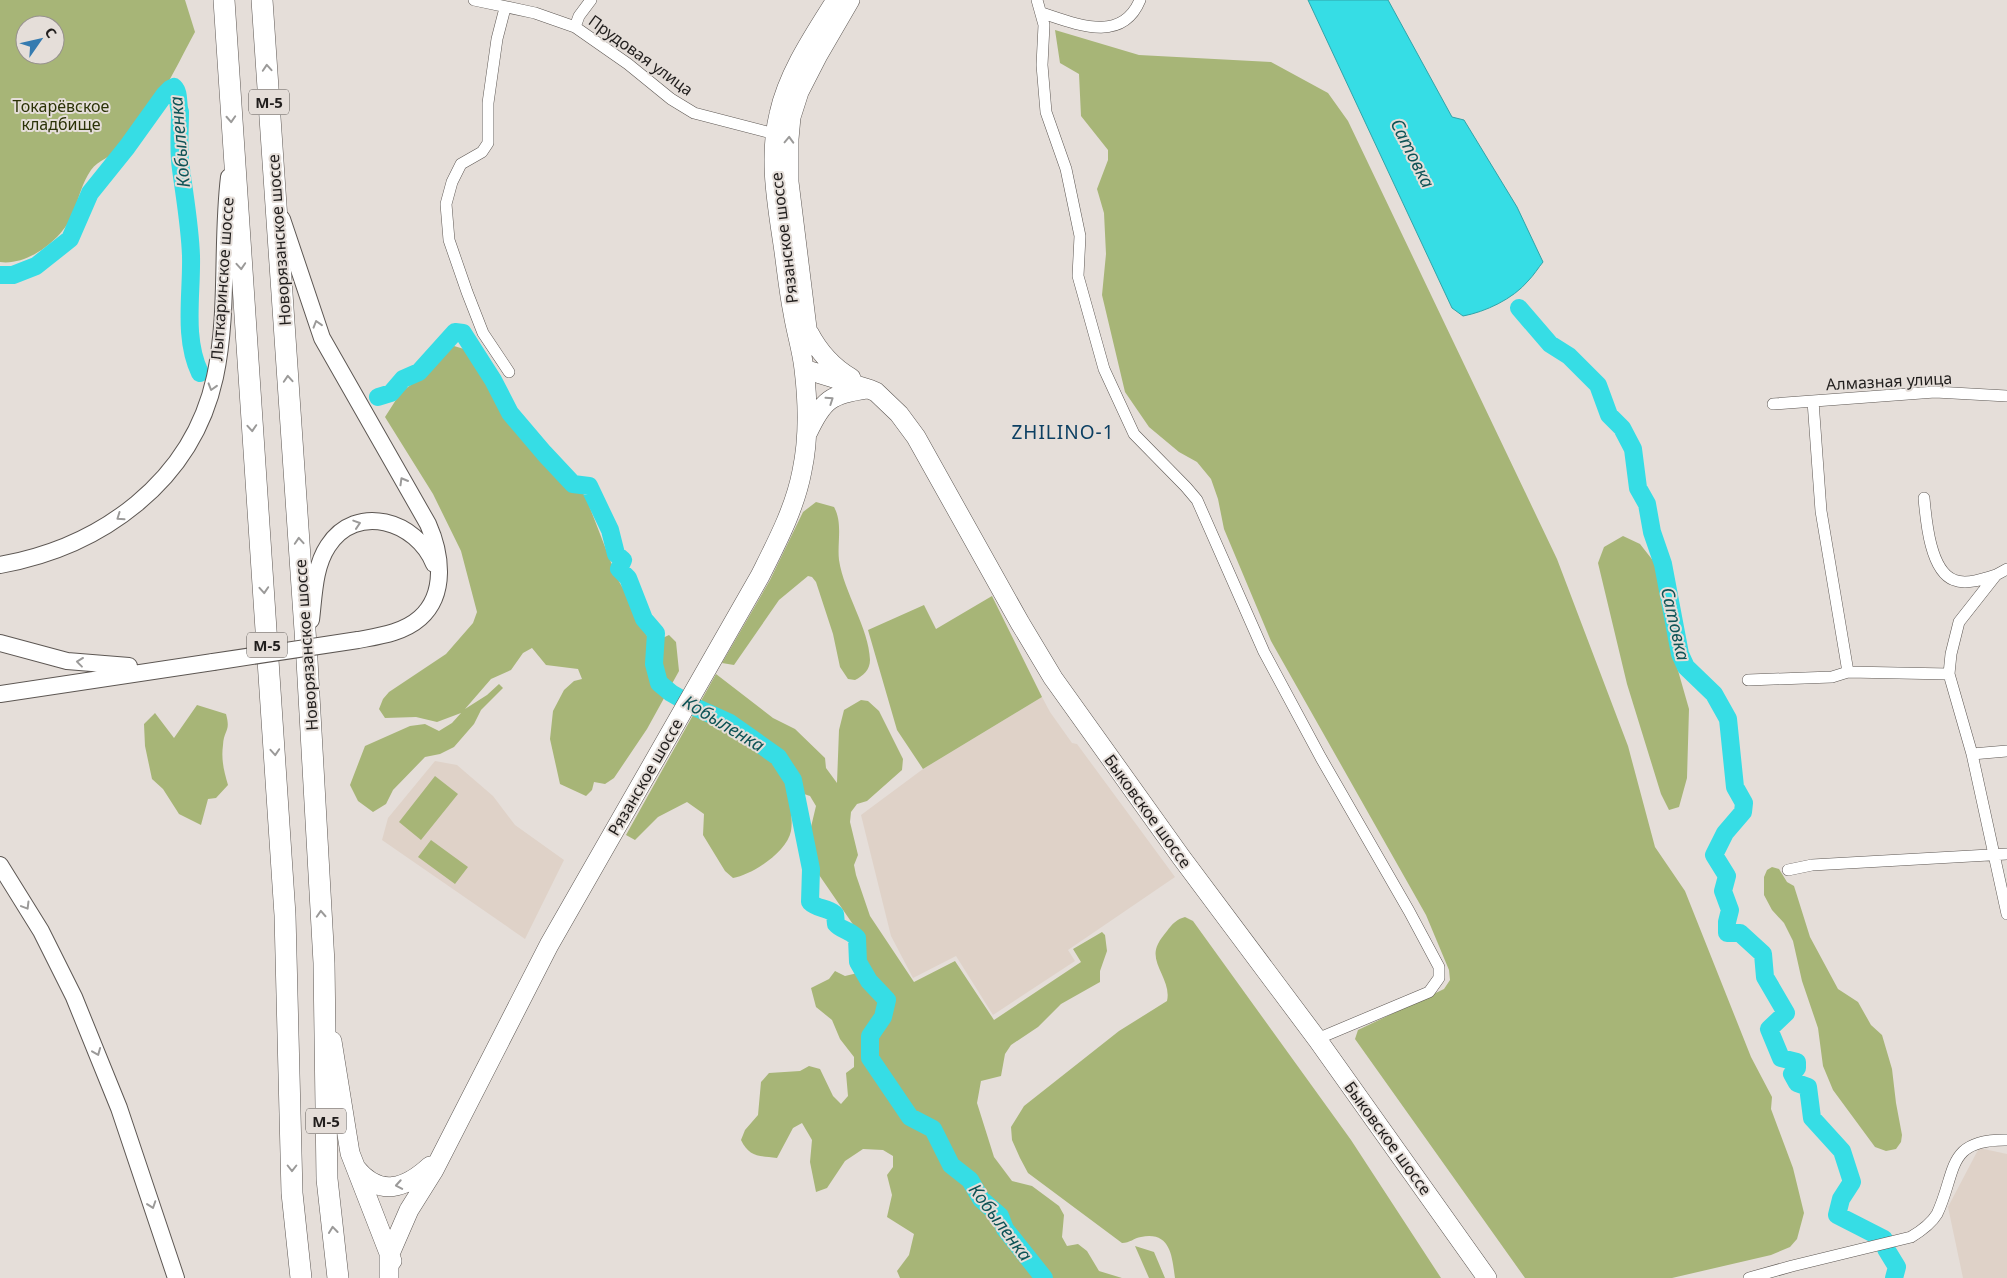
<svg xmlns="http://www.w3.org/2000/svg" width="2007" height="1278" viewBox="0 0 2007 1278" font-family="'Noto Sans',sans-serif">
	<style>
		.built { fill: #dfd2c8 }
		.green { fill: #a7b577; fill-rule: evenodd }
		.water { fill: #36dde5; stroke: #30a4a9 }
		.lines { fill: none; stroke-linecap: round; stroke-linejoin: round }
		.river { stroke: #36dde5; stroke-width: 18 }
		.street-casing { stroke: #5d5753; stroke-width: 12 }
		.secondary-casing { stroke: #5d5753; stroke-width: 18 }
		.primary-casing { stroke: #5d5753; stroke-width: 20 }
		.highway-casing { stroke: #5d5753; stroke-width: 22 }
		.street { stroke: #fff; stroke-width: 11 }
		.secondary { stroke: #fff; stroke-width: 16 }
		.primary { stroke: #fff; stroke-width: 19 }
		.highway { stroke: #fff; stroke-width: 21 }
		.secondary-bridge-casing { stroke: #5d5753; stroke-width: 18; stroke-linecap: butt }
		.secondary-bridge { stroke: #fff; stroke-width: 16 }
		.oneway { stroke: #9b9a99 }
		.labels { text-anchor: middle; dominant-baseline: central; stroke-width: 4; stroke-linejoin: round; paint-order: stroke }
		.shield { fill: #e5ded9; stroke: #5c5855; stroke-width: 1 }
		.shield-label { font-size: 15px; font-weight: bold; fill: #211e1d }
		.street-label { font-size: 16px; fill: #211e1d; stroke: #e5ded9 }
		.park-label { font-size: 16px; fill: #2b3207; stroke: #e5ded9 }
		.water-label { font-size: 18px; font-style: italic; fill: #0e5356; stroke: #e5ded9 }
		.quarter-label { font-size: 19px; letter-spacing: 1px; fill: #0c3f62; stroke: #e5ded9 }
	</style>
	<rect width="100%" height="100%" fill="#e5ded9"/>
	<path class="built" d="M1042 697 1050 712 1072 743 1077 744 1175 877 1068 950 1075 961 993 1015 956 956 913 978 891 936 861 815 923 769Z
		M435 761 457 765 493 796 515 825 564 860 525 939 382 840 388 818Z
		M1979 1148 2007 1154V1278H1963L1948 1207Z"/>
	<path class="green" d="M0 0H185L195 32C174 71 154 115 122 147 113 156 98 160 91 170 82 183 79 197 74 211 64 238 29 266 0 262ZM25 25H55V55H25Z
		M1055 30 1139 55 1271 62 1328 93 1348 121 1557 559 1628 746 1655 847 1685 891 1751 1057 1772 1097 1771 1109 1793 1168 1804 1213 1797 1239 1790 1247 1771 1255 1672 1278H1525L1355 1039 1358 1030 1444 989 1450 980 1449 970 1426 915 1271 641 1224 529 1218 499 1211 479 1197 462 1179 452 1149 427 1125 392 1102 295 1106 254 1104 213 1097 189 1108 160V150L1081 116 1079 74 1060 63Z
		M454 346 464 349 472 357 505 418 571 488 585 495 617 578 641 620 650 644 669 635 676 642 679 671 647 729 614 778 605 784 594 782 592 790 586 796 560 784 550 739 553 711 564 690 574 681 582 679 578 669 546 665 532 648 523 653 511 670 491 679 465 709 487 695 499 684 503 688 481 710 474 724 454 747 440 754 425 757 393 790 386 804 373 812 358 801 350 785 365 746 410 726 425 724 439 731 452 723 461 713 437 722 416 717 385 718 379 709 383 699 389 692 446 654 473 623 477 612 461 551 433 494 385 417 401 392 422 377 445 351Z
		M816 502 834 507C843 523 837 543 839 560 844 593 869 628 870 660 870 670 863 676 855 680L848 679 840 667 833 634 816 582 812 577 808 576 779 600 734 665 722 663 770 580 803 512Z
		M1623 536 1640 544 1658 567 1677 667 1689 709 1687 778 1679 807 1669 810 1661 794 1627 684 1598 563 1604 547Z
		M992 596 1042 697 923 769 897 730 868 630 924 605 936 629Z
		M716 674 773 718 795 729 825 758 826 768 837 783 839 730 844 710 861 700 868 701 879 711 903 759 902 770 867 801 857 804 851 812 850 822 858 855 854 865 856 875 870 916 914 982 955 961 994 1020 1081 962 1073 949 1102 932 1105 935 1107 951 1100 971V982L1061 1004 1038 1027 1011 1045 1005 1054 1001 1076 981 1081 977 1103 994 1157 1012 1181 1032 1186 1059 1206 1064 1215 1062 1237 1067 1246 1078 1244 1087 1251 1099 1271 1122 1278H900L897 1271 909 1255 914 1234 887 1217 892 1195 887 1175 893 1167V1156L883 1150 863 1149 845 1161 827 1188 816 1192 810 1162 812 1140 802 1123 793 1128 777 1158C759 1156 749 1157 741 1140L745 1130 758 1115 761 1082 769 1073 800 1071 809 1066 820 1069 833 1096 841 1104 848 1096 846 1073 854 1067V1057L840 1039 832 1020 816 1007 811 988 829 979 835 971 845 976 866 971 863 939 815 869 811 827 816 806 810 796 801 793C785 808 794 813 791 831 787 852 752 875 733 878L725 871 703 835 704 814 687 802 658 817 635 840 626 835Z
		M197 705 226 714C231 732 224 729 223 745 221 760 224 771 228 785L216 798 208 799 201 825 179 814 163 789 152 779 145 746 144 724 155 713 174 738Z
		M435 776 458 794 421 840 399 822Z
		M431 840 468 867 455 884 418 857Z
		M1772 867 1779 869 1787 882 1794 886 1810 937 1838 989 1858 1002 1871 1025 1882 1035 1892 1069 1896 1103 1902 1135 1901 1142 1896 1149 1886 1151 1875 1147 1833 1090 1823 1066 1818 1028 1802 981 1793 941 1784 923 1772 910 1764 895V877L1767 870Z
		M1185 917 1193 921 1351 1140 1441 1278H1175C1172 1257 1171 1231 1141 1237 1134 1238 1130 1243 1122 1243L1028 1173 1020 1158 1012 1140 1011 1127 1024 1106 1119 1031 1167 1001C1172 980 1148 963 1158 944 1160 939 1164 935 1167 931 1172 924 1177 919 1185 917Z
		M1135 1246 1154 1252 1165 1278H1149Z"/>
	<path class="water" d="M1308 0H1388L1452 117 1464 120 1517 207 1543 262C1538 268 1534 275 1528 281 1513 299 1485 312 1463 316L1452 308Z"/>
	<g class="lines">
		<path class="river" d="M0 275H13L36 266 70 239 90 193 127 147 165 94 170 89 174 87C180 93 177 104 180 112 180 131 178 151 181 169 185 199 190 227 191 256 192 294 183 338 200 373
			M1519 308 1550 344 1569 356 1598 385 1609 415 1622 428 1633 449 1638 488 1647 504 1652 532 1663 564 1680 654 1686 667 1714 694 1728 719 1735 787 1744 803 1743 812 1725 833 1714 855 1727 876 1723 891 1730 910 1727 922V933H1740L1763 954 1765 977 1786 1013 1769 1029 1781 1058 1797 1062V1068L1792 1074 1797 1083 1808 1087 1812 1118 1842 1151 1852 1182 1841 1199 1837 1215 1884 1239
			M378 397 391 393 403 379 419 372 455 332 463 333 493 380 510 413 544 453 573 484 589 486 610 530 616 554 623 560 619 569 628 578 644 619 656 633 654 664 659 683 671 693 697 708 730 723 778 757 793 780 811 869 810 902C817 909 826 907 835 914L836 924C842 931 849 929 857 938L858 962 869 981 887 1000 883 1017 870 1036V1058L910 1117 933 1129 951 1165 970 1180 981 1199 1000 1216 1005 1229 1044 1278
			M1886 1249 1897 1267 1894 1278"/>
		<g class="street-casing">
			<path id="street" d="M474 0 535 13 575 27 628 64 671 99 694 113 775 134
				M1037 0 1044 25 1042 65 1046 112 1066 169 1080 236 1078 276 1104 369 1134 434 1186 487 1197 500 1264 652 1321 758 1409 911 1439 967V978L1429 992 1317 1039
				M505 8 497 39 488 103V143L482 152 461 164 452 182 446 204 449 240 467 292 483 333 509 372
				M1042 13C1076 24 1122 44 1140 0
				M575 27 579 16 591 0
				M1813 401 1821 511 1848 672
				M1773 404 1935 392 2007 396
				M1924 498C1926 520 1930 571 1954 580 1966 585 1984 579 1996 575
				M1949 674 1972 754 2007 914
				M1748 680 1832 677 1848 672 1949 674 1951 654 1959 622 1996 575 2007 569
				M1972 754 2007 751
				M1788 870 1812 865 2007 854
				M1749 1278 1792 1266 1911 1237C1921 1231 1931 1224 1937 1214 1957 1172 1945 1139 2007 1140"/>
		</g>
		<g class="secondary-casing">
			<path id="secondary" d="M282 219 322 338 428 524C441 553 447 594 420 618 403 633 379 636 358 640
				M0 565C101 547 192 482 215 377 229 312 221 243 229 177
				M311 620C314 596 314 567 328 546 356 502 417 521 434 564
				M0 643 67 661 129 666
				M0 694 213 662
				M0 865 41 931 74 997 119 1108 176 1278"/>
		</g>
		<g class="primary-casing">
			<path id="primary" d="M809 333C819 352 832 367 851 378
				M808 336 789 182V139L791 117 799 92 818 55 850 0
				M804 369 869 389 876 392 899 414 916 437 1020 623 1053 678 1181 857 1317 1039 1487 1278
				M808 432C823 400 831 394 866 389
				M332 1041 350 1153 392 1261
				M356 1168C380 1198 406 1188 430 1166
				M389 1278V1256L409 1210 434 1170 549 945 760 576C777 542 795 508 802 471 809 438 808 402 804 369 802 350 796 332 793 313 788 288 786 263 782 238 776 198 769 155 779 114 788 73 814 35 836 0"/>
		</g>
		<g class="highway-casing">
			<path id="highway" d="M224 0 285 915 292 1193 301 1278
				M262 0 307 660 324 963 327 1179 338 1278"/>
		</g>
		<use href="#street" class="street"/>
		<use href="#secondary" class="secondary"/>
		<use href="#primary" class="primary"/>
		<use href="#highway" class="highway"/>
		<g class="secondary-bridge-casing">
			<path id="secondary-bridge" d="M213 662 358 640"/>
		</g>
		<use href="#secondary-bridge" class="secondary-bridge"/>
	</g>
	<defs><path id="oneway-chevron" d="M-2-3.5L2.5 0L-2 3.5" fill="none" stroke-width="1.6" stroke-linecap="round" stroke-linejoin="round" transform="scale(1.25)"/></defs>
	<g class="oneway">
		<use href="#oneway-chevron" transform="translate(267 68) rotate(-94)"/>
		<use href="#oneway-chevron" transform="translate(231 119) rotate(87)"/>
		<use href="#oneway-chevron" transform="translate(789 140) rotate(-88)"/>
		<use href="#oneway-chevron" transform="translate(241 266) rotate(86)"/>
		<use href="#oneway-chevron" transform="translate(317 324) rotate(-107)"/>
		<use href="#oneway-chevron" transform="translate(288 379) rotate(-94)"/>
		<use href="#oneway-chevron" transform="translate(212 387) rotate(107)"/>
		<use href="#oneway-chevron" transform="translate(830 400) rotate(-34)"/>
		<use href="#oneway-chevron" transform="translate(252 428) rotate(86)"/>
		<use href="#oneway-chevron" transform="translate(403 481) rotate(-120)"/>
		<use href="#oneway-chevron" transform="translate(120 517) rotate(145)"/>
		<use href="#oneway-chevron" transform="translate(357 524) rotate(-18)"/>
		<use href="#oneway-chevron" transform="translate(299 541) rotate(-94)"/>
		<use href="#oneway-chevron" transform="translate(264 590) rotate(86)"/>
		<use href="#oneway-chevron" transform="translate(80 662) rotate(-173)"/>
		<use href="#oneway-chevron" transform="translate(275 752) rotate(86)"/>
		<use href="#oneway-chevron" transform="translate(26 906) rotate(59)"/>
		<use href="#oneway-chevron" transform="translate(321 914) rotate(-93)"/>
		<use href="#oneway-chevron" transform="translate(97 1052) rotate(68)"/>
		<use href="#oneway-chevron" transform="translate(292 1168) rotate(90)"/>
		<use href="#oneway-chevron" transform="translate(399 1185) rotate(170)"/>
		<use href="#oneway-chevron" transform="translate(152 1205) rotate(71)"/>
		<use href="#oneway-chevron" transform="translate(333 1230) rotate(-96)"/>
	</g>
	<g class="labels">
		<g class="shield">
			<rect x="249" y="89.5" width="40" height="25" rx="4"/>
			<rect x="247" y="632.5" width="40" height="25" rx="4"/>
			<rect x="306" y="1108.5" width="40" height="25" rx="4"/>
		</g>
		<g class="shield-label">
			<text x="269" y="102">М-5</text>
			<text x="267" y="645">М-5</text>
			<text x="326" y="1121">М-5</text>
		</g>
		<g class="street-label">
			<text transform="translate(641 55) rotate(36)">Прудовая улица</text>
			<text transform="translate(784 238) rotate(-97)">Рязанское шоссе</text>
			<text transform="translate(279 240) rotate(-94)">Новорязанское шоссе</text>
			<text transform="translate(222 279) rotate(-86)">Лыткаринское шоссе</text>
			<text transform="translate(1889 381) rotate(-3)">Алмазная улица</text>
			<text transform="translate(306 645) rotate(-94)">Новорязанское шоссе</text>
			<text transform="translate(645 777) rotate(-60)">Рязанское шоссе</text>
			<text transform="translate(1148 811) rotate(54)">Быковское шоссе</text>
			<text transform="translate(1388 1138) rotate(54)">Быковское шоссе</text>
		</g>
		<g class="park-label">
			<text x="61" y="106">Токарёвское<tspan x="61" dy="18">кладбище</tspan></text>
		</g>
		<g class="water-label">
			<text transform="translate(179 142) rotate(-95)">Кобыленка</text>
			<text transform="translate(1413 153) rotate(63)">Сатовка</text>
			<text transform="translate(1676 624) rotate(77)">Сатовка</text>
			<text transform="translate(724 723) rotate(31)">Кобыленка</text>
			<text transform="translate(1001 1222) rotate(53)">Кобыленка</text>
		</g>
		<g class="quarter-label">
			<text x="1063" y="432">ZHILINO-1</text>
		</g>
	</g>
	<g transform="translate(40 40) rotate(56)"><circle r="24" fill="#e5ded9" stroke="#97918e"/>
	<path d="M0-4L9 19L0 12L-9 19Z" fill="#357bb0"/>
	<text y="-8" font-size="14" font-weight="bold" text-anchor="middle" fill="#211e1d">С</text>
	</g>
</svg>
